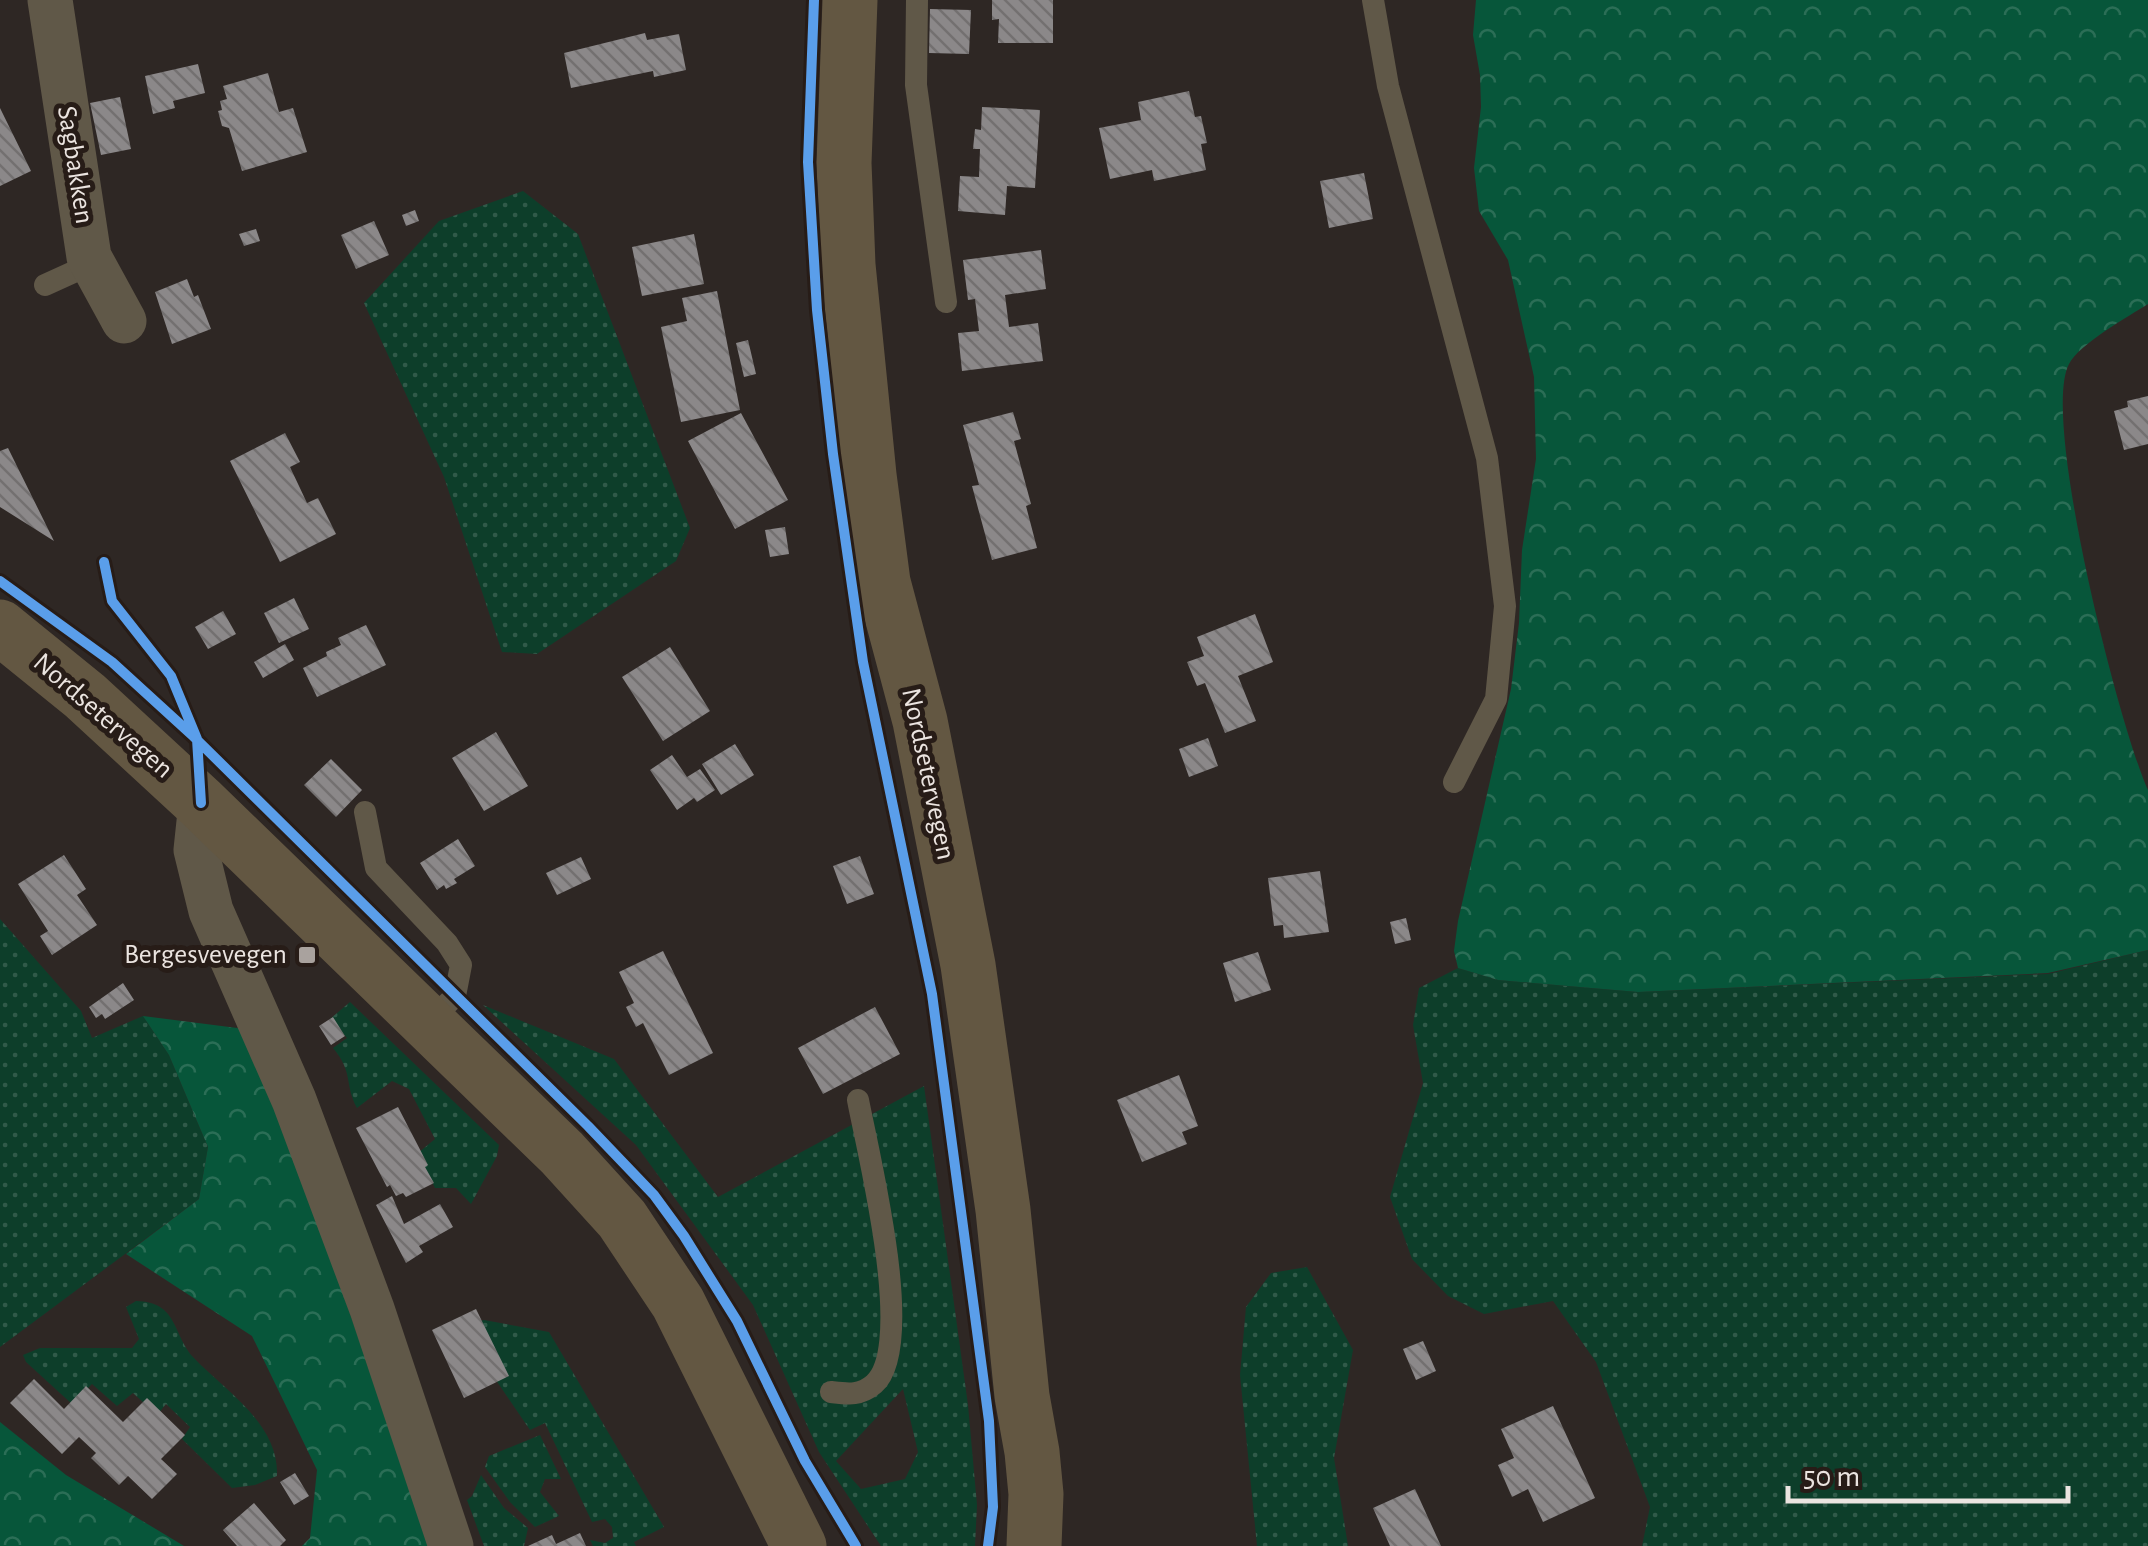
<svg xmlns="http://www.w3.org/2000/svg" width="2148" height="1546" viewBox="0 0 2148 1546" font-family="'Alegreya Sans',sans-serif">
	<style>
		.grass { fill: url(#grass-dots); fill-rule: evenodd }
		.forest { fill: url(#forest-crowns) }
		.building { fill: url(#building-back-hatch) }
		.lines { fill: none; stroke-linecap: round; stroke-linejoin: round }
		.service { stroke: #605848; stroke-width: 22 }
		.minor { stroke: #605848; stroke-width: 45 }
		.secondary { stroke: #635742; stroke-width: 55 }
		.cycleway-casing { stroke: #271c17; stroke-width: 16 }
		.cycleway { stroke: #5a9eea; stroke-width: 10 }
		.poi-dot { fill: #a9a29e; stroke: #271c17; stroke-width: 4 }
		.labels { text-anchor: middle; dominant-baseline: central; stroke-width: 10; stroke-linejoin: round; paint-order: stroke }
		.street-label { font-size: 28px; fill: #ebe4e0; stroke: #271c17 }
		.poi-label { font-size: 28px; fill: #ebe4e0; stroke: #271c17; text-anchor: end }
	</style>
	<defs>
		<pattern id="grass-dots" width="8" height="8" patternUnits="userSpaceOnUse" patternTransform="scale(2.5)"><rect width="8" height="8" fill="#0d3e2a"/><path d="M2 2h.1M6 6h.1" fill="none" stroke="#305a49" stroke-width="1.8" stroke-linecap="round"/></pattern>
		<pattern id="forest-crowns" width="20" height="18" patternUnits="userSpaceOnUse" patternTransform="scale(2.5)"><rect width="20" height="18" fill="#07563a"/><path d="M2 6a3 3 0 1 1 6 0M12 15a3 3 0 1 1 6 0" fill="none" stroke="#2b6e56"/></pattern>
		<pattern id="building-back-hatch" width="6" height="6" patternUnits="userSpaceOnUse" patternTransform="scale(2.5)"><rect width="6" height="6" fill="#8b8889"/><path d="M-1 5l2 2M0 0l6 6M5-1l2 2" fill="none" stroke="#737070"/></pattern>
	</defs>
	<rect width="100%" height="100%" fill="#2e2724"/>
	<path class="grass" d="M523 191 578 234 690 528 676 561 537 654 502 652 444 477 364 303 439 221Z
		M0 919 81 1011 92 1038 143 1016 169 1055 208 1147 199 1199 0 1347Z
		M2148 950V1546H1642L1650 1507 1596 1362 1553 1301 1484 1314 1448 1296 1412 1259 1390 1197 1423 1083 1413 1025 1419 988 1458 968 1498 980 1638 992 2048 974Z
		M350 1002 499 1145 497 1156 471 1204 456 1188H435L418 1153 435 1139 409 1089 392 1081 357 1108C344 1084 354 1073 333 1048L347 1038 330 1019Z
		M483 1005 614 1059 718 1197 924 1086 968 1405 977 1505 975 1546H881L819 1452 753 1305 636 1145ZM903 1389 918 1452 905 1479 861 1489 836 1461Z
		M1307 1267 1353 1350 1334 1458 1348 1546H1257L1240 1375 1246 1307 1271 1273Z
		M136 1301C178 1302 172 1333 193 1357 225 1391 279 1423 277 1476L255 1485 232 1488 182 1439 190 1427 166 1404 157 1415 133 1393 117 1406 92 1384 72 1404 26 1362 23 1355 40 1348H132L139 1339 126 1307Z
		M484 1320 549 1332 664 1527 634 1542 636 1546H593L590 1540 605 1543 613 1538 612 1527 605 1519 592 1522 545 1423 530 1430 459 1326Z
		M540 1435 561 1479H545L540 1492 559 1516 535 1527 510 1502 485 1467 489 1456Z
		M481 1475 504 1508 528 1528 524 1546H484L467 1500 472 1496Z"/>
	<path class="forest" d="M1476 0H2148V304C2129 316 2079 344 2069 364 2040 418 2120 729 2148 790V950L2048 973 1638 992 1498 980 1458 968 1454 951 1458 921 1511 689 1519 623 1522 550 1536 459 1534 377 1508 260 1479 211 1474 168 1481 107 1480 75 1473 35Z
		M143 1016 245 1029 297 1163 432 1546H302L310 1538 317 1470 252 1336 126 1254 199 1199 208 1147 169 1055Z
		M0 1422 66 1475 184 1546H0Z"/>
	<path class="building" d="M992 0H1053V43H998L999 19 992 20Z
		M930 9 971 10 969 54 929 53Z
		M645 33 647 40 679 34 686 70 654 77 653 71 571 88 564 53Z
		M198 64 205 93 173 101 175 108 153 114 145 76Z
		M268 73 279 112 293 108 307 152 242 171 229 128 222 126 218 111 222 110 220 101 227 99 223 86Z
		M1189 91 1195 117 1201 116 1207 143 1201 144 1206 170 1154 181 1152 170 1110 179 1099 128 1141 120 1138 102Z
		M120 97 131 149 101 155 90 103Z
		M982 107 1040 110 1035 188 1007 186 1005 215 958 211 960 176 979 177 980 149H973L975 129 981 130Z
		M0 108 31 171 0 186Z
		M1364 173 1373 219 1329 228 1320 181Z
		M415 210 419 221 406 226 402 215Z
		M374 221 389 255 356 269 341 235Z
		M256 229 260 241 244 246 239 234Z
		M694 234 704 284 642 296 632 247Z
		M1041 250 1046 289 1005 295 1009 327 1038 323 1043 361 962 371 958 333 979 331 975 299 968 300 963 260Z
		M187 279 194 297 198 295 211 329 172 344 155 292Z
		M717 291 740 410 681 422 661 327 687 321 682 298Z
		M748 340 756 374 744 377 736 343Z
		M2148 396V444L2124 450 2114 411 2128 407 2127 401Z
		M1013 412 1021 439 1014 441 1031 504 1026 506 1037 548 992 560 972 486 979 485 963 425Z
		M741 413 788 500 735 529 688 441Z
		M285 433 300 462 290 467 307 503 318 498 336 534 280 562 230 461Z
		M8 448 54 541 0 507V451Z
		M785 527 789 554 770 557 765 530Z
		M294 598 309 629 279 643 264 613Z
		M223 611 236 634 208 649 195 627Z
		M1255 614 1273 662 1238 676 1256 721 1225 733 1205 683 1197 686 1187 662 1204 656 1197 637Z
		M366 625 386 665 317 697 303 668 327 656 326 652 341 645 338 638Z
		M285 644 294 660 263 678 254 662Z
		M670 647 710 711 663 741 622 677Z
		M496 732 528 786 484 811 452 758Z
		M1208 738 1218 766 1189 777 1179 749Z
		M735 744 754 775 721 795 702 764Z
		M672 755 687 777 700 769 715 790 697 802 694 798 677 810 650 770Z
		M331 759 362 790 336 817 304 785Z
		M458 839 475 866 454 879 457 883 446 889 444 885 437 890 420 863Z
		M64 855 86 889 77 895 97 925 52 955 40 936 48 931 18 884Z
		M860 856 874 894 847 904 833 866Z
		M581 857 591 879 557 895 546 873Z
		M1320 871 1329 932 1284 938 1283 925 1274 926 1268 878Z
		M1406 918 1411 940 1395 944 1390 922Z
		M663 951 713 1053 669 1075 643 1023 636 1027 626 1007 634 1003 619 972Z
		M1258 952 1271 990 1235 1002 1223 963Z
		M123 983 134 1000 105 1019 102 1014 96 1018 89 1007Z
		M875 1007 900 1054 823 1094 798 1048Z
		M333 1017 345 1036 331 1045 319 1026Z
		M1179 1075 1198 1126 1182 1132 1187 1144 1142 1162 1117 1100Z
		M398 1107 428 1165 425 1167 434 1183 406 1197 403 1193 396 1196 390 1185 387 1187 356 1128Z
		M392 1196 404 1224 440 1204 453 1227 419 1246 423 1252 406 1263 376 1205Z
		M476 1309 509 1376 464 1398 432 1330Z
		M1423 1341 1436 1371 1416 1380 1403 1349Z
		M34 1379 64 1409 86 1386 123 1422 147 1398 185 1435 161 1459 177 1474 152 1499 128 1476 119 1485 91 1458 96 1453 79 1437 62 1454 10 1403Z
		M1553 1406 1595 1498 1543 1522 1528 1489 1512 1497 1498 1465 1514 1458 1501 1429Z
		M295 1473 309 1496 294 1505 280 1482Z
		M1415 1489 1441 1546H1390L1373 1508Z
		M254 1503 286 1540 280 1546H237L223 1530Z
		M580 1533 586 1546H528L552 1535 556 1544Z"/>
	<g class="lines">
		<path class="service" d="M917 0 916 85 946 302
			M1373 0 1388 86 1487 458 1505 606 1496 699 1454 782
			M45 285 78 270 89 257
			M365 812 376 868 447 943 461 965 455 996 428 1023
			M831 1392C848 1394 860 1396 874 1384 917 1347 868 1153 858 1100"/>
		<path class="minor" d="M50 0 89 257 124 321
			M201 803 196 850 211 911 294 1100 372 1309 451 1546"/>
		<path class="secondary" d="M850 0 844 163 848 265 869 475 883 582 920 721 968 965 1003 1210 1022 1396 1032 1452 1036 1494 1034 1546
			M0 627 85 696 201 803 562 1153 622 1219 678 1303 799 1546"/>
		<g class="cycleway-casing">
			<path id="cycleway" d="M814 0 808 162 817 310 833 454 863 662 932 994 989 1421 993 1507 988 1546
				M104 562 112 601 171 676 197 739 201 803
				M0 581 112 662 192 735 588 1126 654 1195 684 1236 737 1321 805 1461 856 1546"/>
		</g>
		<use href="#cycleway" class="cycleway"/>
	</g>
	<rect class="poi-dot" x="297" y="945" width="20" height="20" rx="5"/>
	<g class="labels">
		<g class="street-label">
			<text transform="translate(75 165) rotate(81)">Sagbakken</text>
			<text transform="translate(103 716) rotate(41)">Nordsetervegen</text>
			<text transform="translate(928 774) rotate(78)">Nordsetervegen</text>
		</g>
		<g class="poi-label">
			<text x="287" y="955">Bergesvevegen</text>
		</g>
	</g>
	<path d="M1788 1486v15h280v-15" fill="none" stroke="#ebe4e0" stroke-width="5"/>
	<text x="1803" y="1486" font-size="30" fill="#ebe4e0" stroke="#271c17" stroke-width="8" paint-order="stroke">50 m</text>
</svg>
